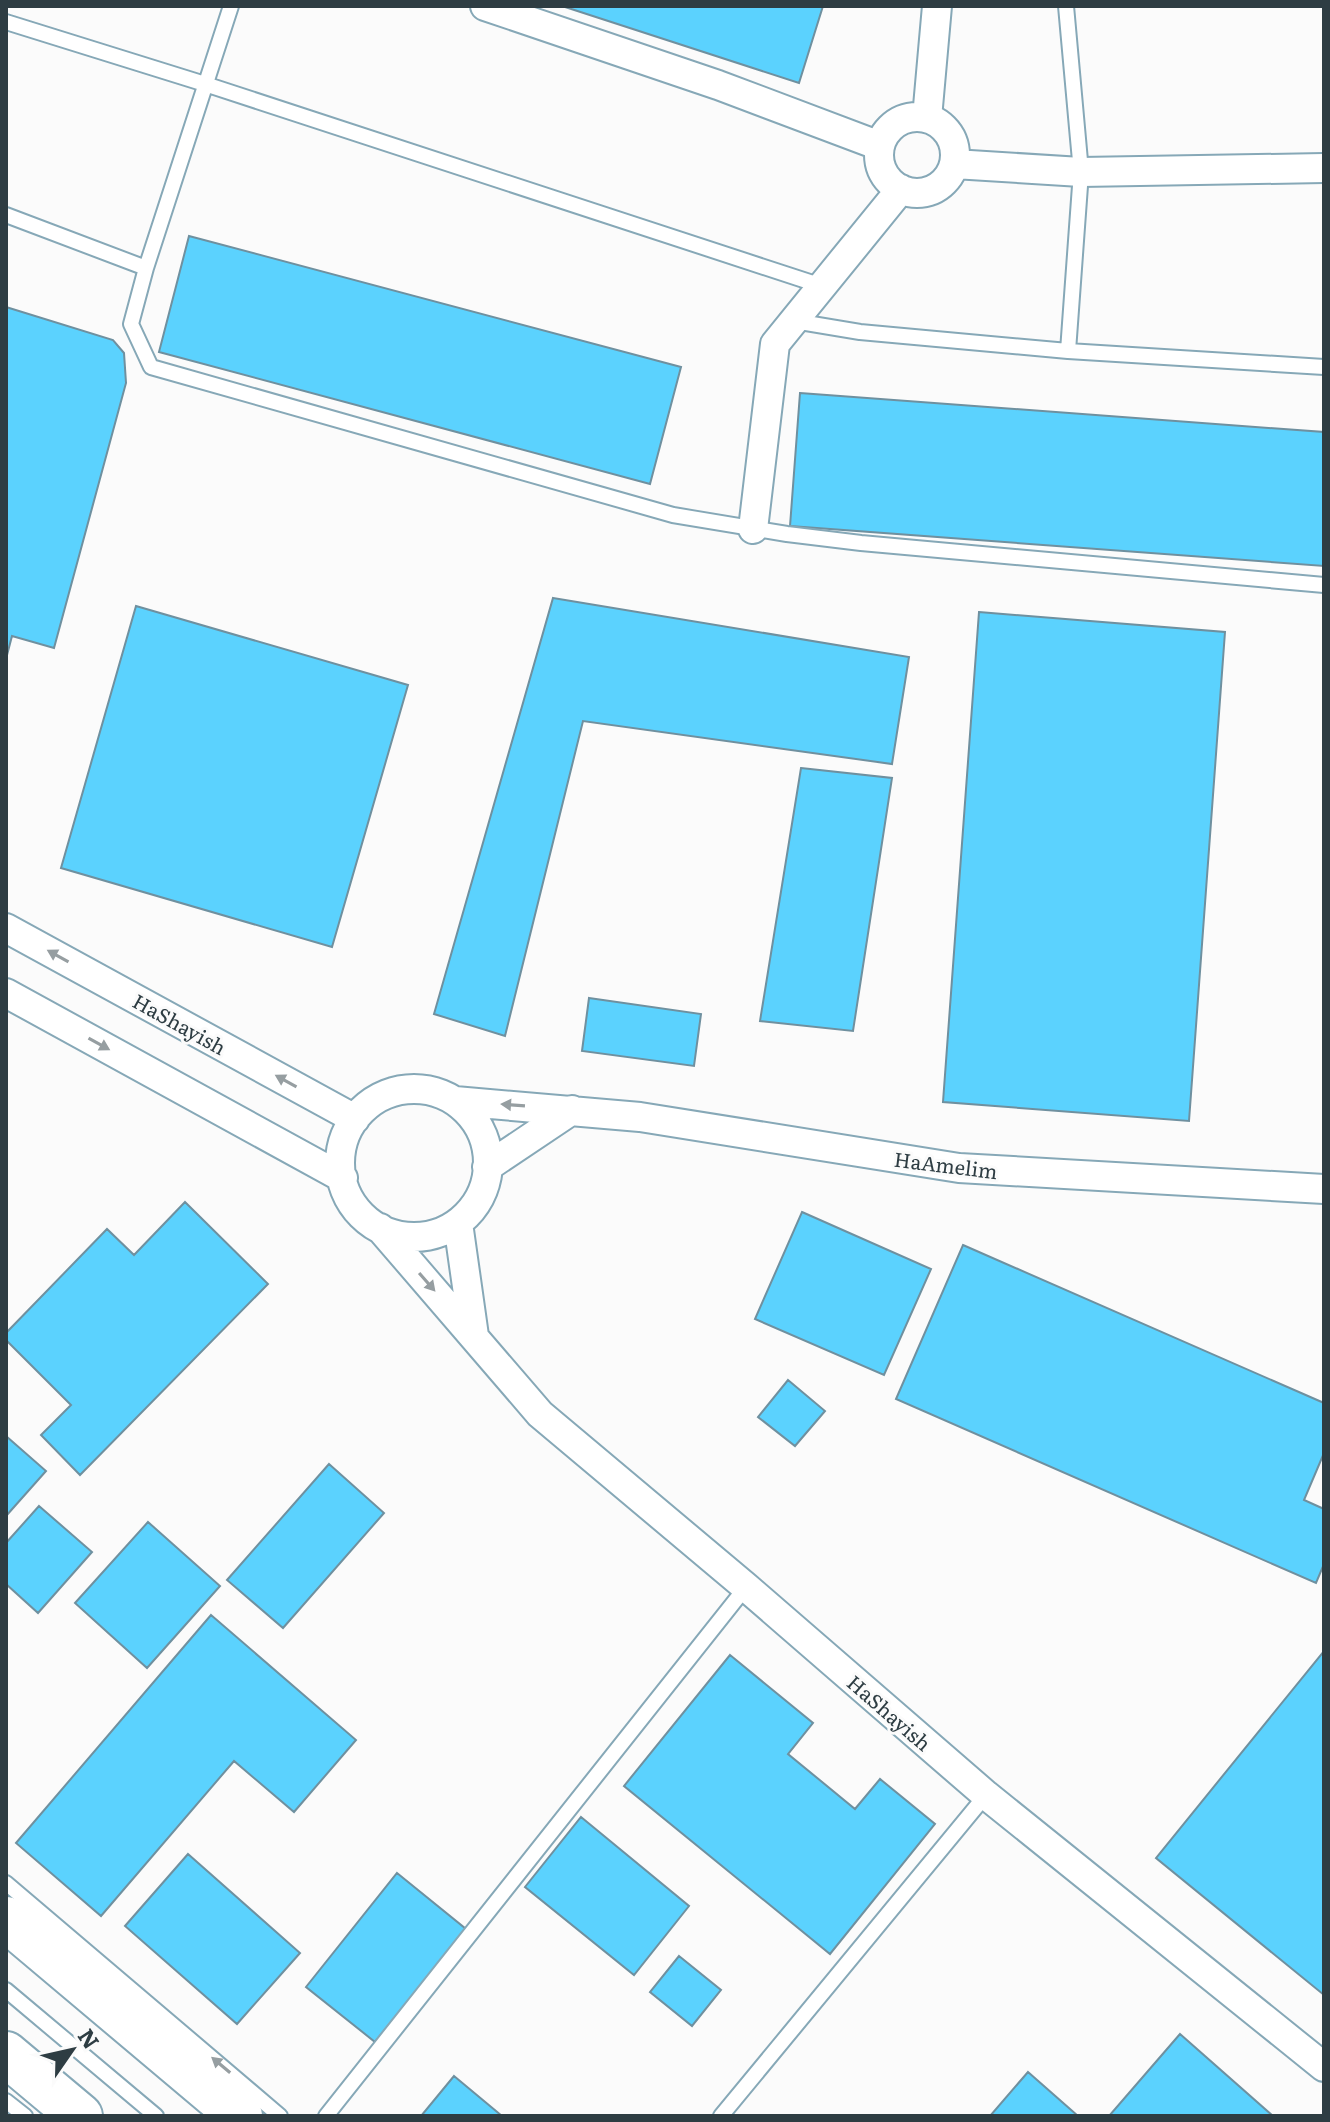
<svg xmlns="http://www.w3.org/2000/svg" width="1330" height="2122" viewBox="0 0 1330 2122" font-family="Literata,serif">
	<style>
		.building { fill: #5bd2fe; stroke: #6f909f; stroke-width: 2 }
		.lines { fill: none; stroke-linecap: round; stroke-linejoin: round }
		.lane-casing { stroke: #86a8b7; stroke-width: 18 }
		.street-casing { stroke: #86a8b7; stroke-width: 32 }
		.highway-casing { stroke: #86a8b7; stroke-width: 48 }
		.lane { stroke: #fff; stroke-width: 14 }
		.street { stroke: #fff; stroke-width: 28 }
		.highway { stroke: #fff; stroke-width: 44 }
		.oneway { fill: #969ea1 }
		.labels { text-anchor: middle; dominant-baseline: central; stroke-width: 6; stroke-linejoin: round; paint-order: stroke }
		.street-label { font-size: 20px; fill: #2e3d43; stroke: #fbfbfb }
	</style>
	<rect width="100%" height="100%" fill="#fbfbfb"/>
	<path class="building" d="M562 6H823L799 83Z
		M189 236 681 367 650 484 159 352Z
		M6 307 113 340 124 353 126 383 54 648 12 636 6 659Z
		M800 393 1324 432V566L790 526Z
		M553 598 909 657 892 764 583 721 505 1036 434 1014Z
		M136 606 408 685 332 947 61 868Z
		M979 612 1225 632 1189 1121 943 1102Z
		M801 768 892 778 853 1031 760 1021Z
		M589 998 701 1014 694 1066 582 1051Z
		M185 1202 268 1284 80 1475 41 1435 71 1405 6 1340V1333L107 1229 134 1255Z
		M802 1212 931 1269 884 1375 755 1319Z
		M963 1245 1324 1403V1453L1304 1500 1324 1509V1564L1316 1583 896 1399Z
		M788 1380 825 1411 795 1446 758 1417Z
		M6 1436 46 1471 6 1516Z
		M329 1464 384 1513 283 1628 227 1580Z
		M39 1506 92 1552 38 1613 6 1584V1543Z
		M148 1522 220 1586 147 1668 75 1603Z
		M211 1615 356 1740 294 1812 234 1761 101 1916 16 1843Z
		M1324 1651V1995L1156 1858Z
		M730 1655 813 1723 788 1754 855 1809 880 1779 935 1824 830 1954 624 1786Z
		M581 1817 689 1906 634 1975 525 1887Z
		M188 1854 300 1953 237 2024 125 1926Z
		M397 1873 466 1929 375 2042 306 1987Z
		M679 1956 721 1990 692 2026 650 1992Z
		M1180 2034 1273 2116H1109Z
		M1028 2072 1078 2116H990Z
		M454 2076 502 2116H421Z"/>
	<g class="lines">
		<g class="lane-casing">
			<path id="lane" d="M6 22 205 84 822 286
				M6 215 146 268 231 6
				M146 268 131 324 151 367 673 515 787 534 861 543 1324 585
				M794 321 860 332 1068 351 1081 172 1066 6
				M1068 351 1324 367
				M6 1883 280 2116
				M6 1990 156 2116
				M6 2101 25 2116
				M326 2116 746 1587
				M721 2116 986 1795"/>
		</g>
		<g class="street-casing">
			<path id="street" d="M485 6 718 85 880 146
				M879 155a38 38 0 1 1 76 0a38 38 0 1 1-76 0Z
				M927 118 937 6
				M954 164 1081 172 1324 168
				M753 529 775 344 901 189
				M6 928 355 1119
				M6 993 343 1178
				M340 1163a74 74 0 1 1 148 0a74 74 0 1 1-148 0Z
				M455 1101 640 1117 959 1168 1324 1189
				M487 1167 572 1110
				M458 1223 474 1336
				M380 1228 540 1414 746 1587 986 1795 1324 2067"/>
		</g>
		<g class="highway-casing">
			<path id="highway" d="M6 1919 240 2116
				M6 2054 80 2116"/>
		</g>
		<use href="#lane" class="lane"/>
		<use href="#street" class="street"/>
		<use href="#highway" class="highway"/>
	</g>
	<defs><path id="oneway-solid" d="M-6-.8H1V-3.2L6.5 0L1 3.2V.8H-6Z" transform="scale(2)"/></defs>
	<g class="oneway">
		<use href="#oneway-solid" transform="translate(58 956) rotate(-151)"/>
		<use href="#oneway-solid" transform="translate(99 1044) rotate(29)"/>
		<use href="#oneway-solid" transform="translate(286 1081) rotate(-151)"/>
		<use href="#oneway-solid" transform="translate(513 1105) rotate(-176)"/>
		<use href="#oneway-solid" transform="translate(427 1282) rotate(49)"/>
		<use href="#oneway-solid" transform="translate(221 2065) rotate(-140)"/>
	</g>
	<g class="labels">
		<g class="street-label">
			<text transform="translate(180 1023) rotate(29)">HaShayish</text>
			<text transform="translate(946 1164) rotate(7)">HaAmelim</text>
			<text transform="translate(890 1712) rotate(41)">HaShayish</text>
		</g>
	</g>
	<rect width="1330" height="2122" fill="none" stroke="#2e3d43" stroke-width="16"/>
	<g transform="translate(72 2050) rotate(56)" stroke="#fbfbfb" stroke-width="6" paint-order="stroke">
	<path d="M0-6L14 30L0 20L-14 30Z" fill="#2e3d43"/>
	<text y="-12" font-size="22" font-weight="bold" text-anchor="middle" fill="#2e3d43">N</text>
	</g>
</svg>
